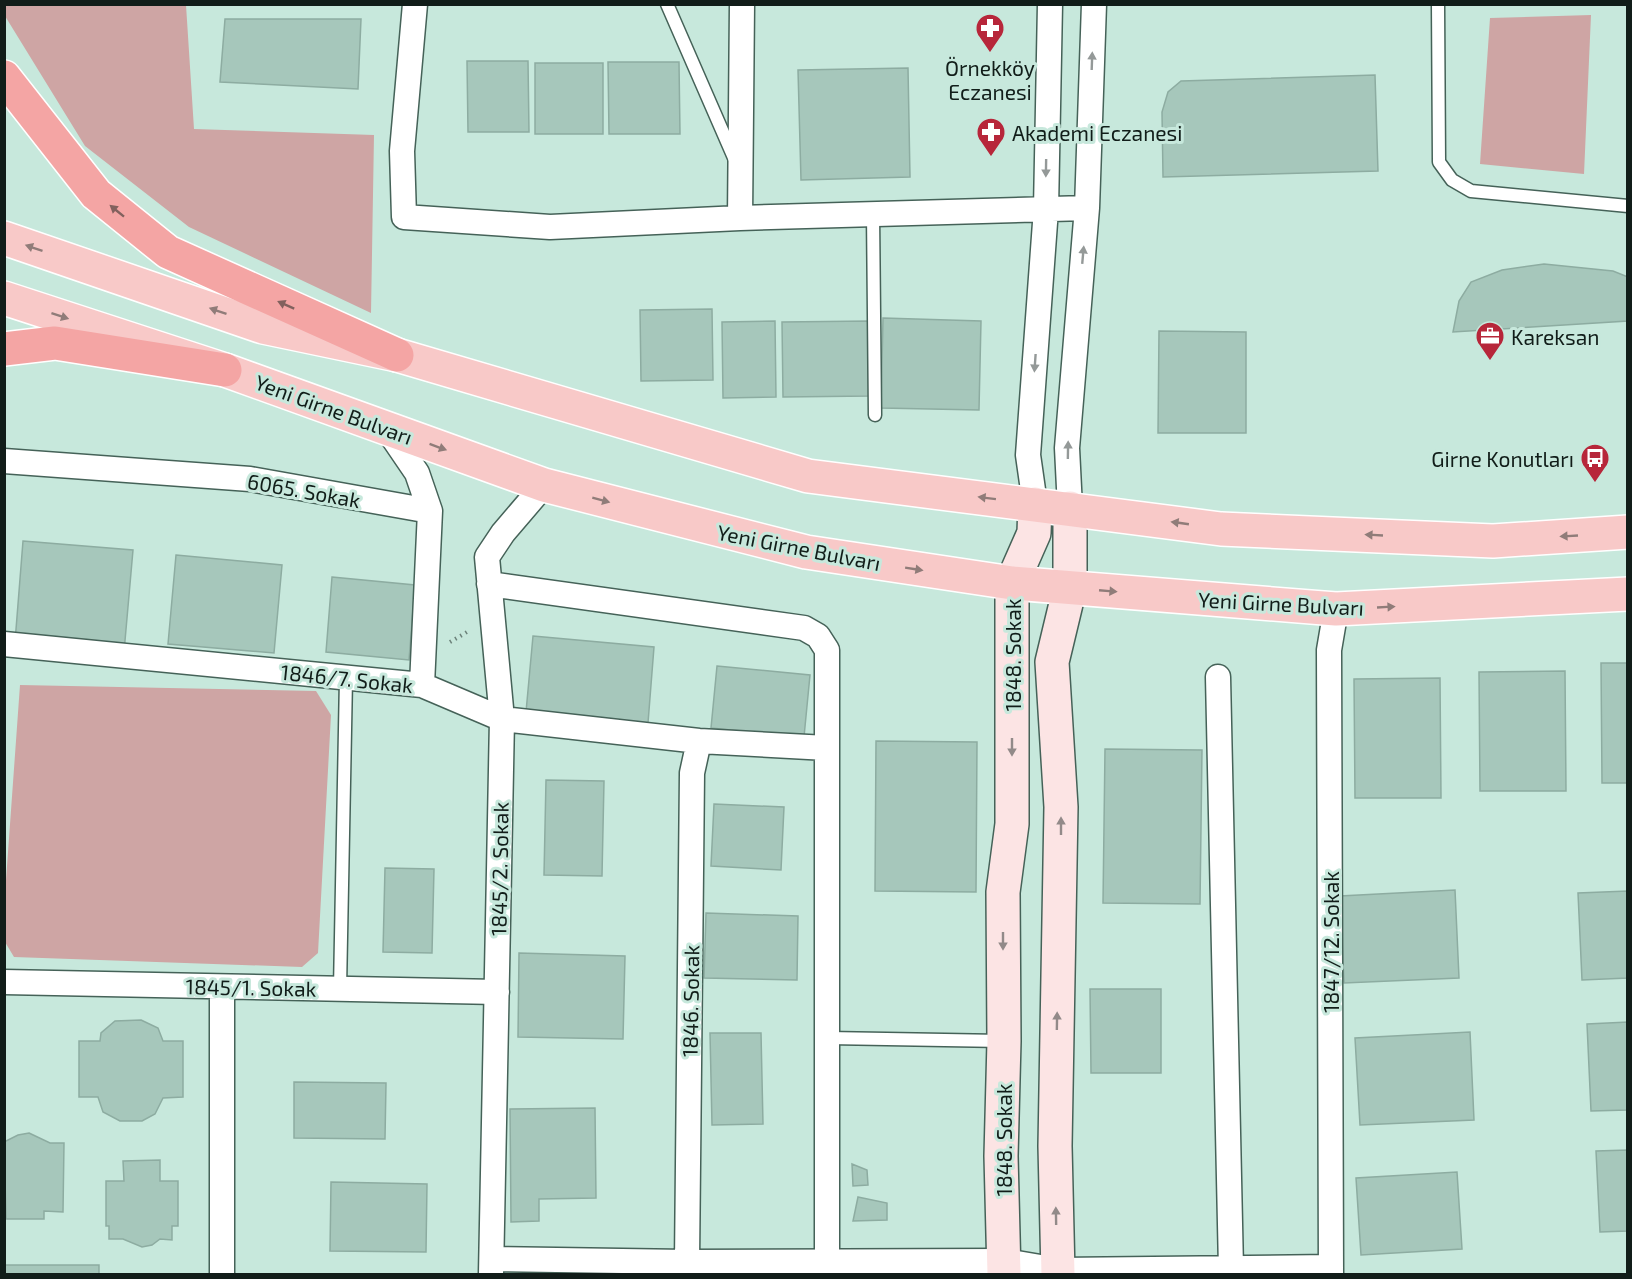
<svg xmlns="http://www.w3.org/2000/svg" width="1632" height="1279" viewBox="0 0 1632 1279" font-family="'Exo 2',sans-serif">
	<style>
		.green { fill: #cea5a4 }
		.building { fill: #a6c7bb; stroke: #8daca1; stroke-width: 1.5 }
		.lines { fill: none; stroke-linecap: round; stroke-linejoin: round }
		.lane-casing { stroke: #456258; stroke-width: 15 }
		.street-casing { stroke: #456258; stroke-width: 27 }
		.secondary-casing { stroke: #456258; stroke-width: 36 }
		.primary-casing { stroke: #fff; stroke-width: 36 }
		.highway-casing { stroke: #fff; stroke-width: 36 }
		.path { stroke: #6c827a; stroke-width: 4; stroke-dasharray: 1.5 4.5; stroke-linecap: butt }
		.lane { stroke: #fff; stroke-width: 12 }
		.street { stroke: #fff; stroke-width: 24 }
		.secondary { stroke: #fce4e4; stroke-width: 33 }
		.primary { stroke: #f8c9c8; stroke-width: 33 }
		.highway { stroke: #f4a5a4; stroke-width: 33 }
		.oneway { fill: #949998 }
		.oneway2 { fill: #82615e }
		.oneway3 { fill: #907c79 }
		.oneway4 { fill: #928a89 }
		.labels { text-anchor: middle; dominant-baseline: central; stroke-width: 6; stroke-linejoin: round; paint-order: stroke }
		.poi-label { font-size: 21px; fill: #111d19; stroke: #c7e8dc; text-anchor: start }
		.street-label { font-size: 21px; fill: #111d19; stroke: #c7e8dc }
	</style>
	<rect width="100%" height="100%" fill="#c7e8dc"/>
	<path class="green" d="M5 4 186 5 194 129 374 135 371 313 189 227 85 146 5 16Z
		M1591 15 1584 174 1480 164 1490 18Z
		M20 685 316 691 331 715 318 953 302 967 14 957 5 942 4 908Z"/>
	<path class="building" d="M225 19H361L358 89 220 82Z
		M467 61H528L529 132H468Z
		M608 62H679L680 134H609Z
		M535 63H603V134H535Z
		M908 68 910 177 801 180 798 70Z
		M1375 75 1378 171 1163 177 1162 112 1168 92 1181 81Z
		M1544 264 1613 271 1628 277V321L1453 332 1459 301 1471 282 1502 270Z
		M712 309 713 380 641 381 640 310Z
		M883 318 981 321 979 410 881 408Z
		M775 321 776 397 723 398 722 322Z
		M869 321 870 396 783 397 782 322Z
		M1159 331 1246 332V433H1158Z
		M23 541 133 550 124 652 15 642Z
		M176 555 282 565 274 653 168 644Z
		M332 577 415 585 409 660 326 652Z
		M533 636 654 647 648 723 526 712Z
		M1601 663H1628V783H1602Z
		M717 666 810 675 804 737 711 728Z
		M1565 671 1566 791H1480L1479 672Z
		M1440 678 1441 798H1355L1354 679Z
		M876 741 977 742 976 892 875 891Z
		M1105 749 1202 750 1200 904 1103 903Z
		M546 780 604 781 602 876 544 875Z
		M714 804 784 807 781 870 711 866Z
		M385 868 434 869 432 953 383 952Z
		M1455 890 1459 978 1344 983 1340 896Z
		M1628 891V978L1582 980 1578 893Z
		M706 913 798 916 797 980 704 978Z
		M519 953 625 956 623 1039 518 1037Z
		M1090 989H1161V1073H1091Z
		M141 1020 158 1028 163 1041H183V1097L163 1098 155 1114 142 1121H120L103 1112 98 1097H79V1041H100L101 1033 115 1021Z
		M1628 1022V1110L1591 1111 1587 1024Z
		M1470 1032 1474 1120 1360 1125 1355 1038Z
		M710 1033H761L763 1124 712 1125Z
		M294 1082 386 1083 385 1139 294 1138Z
		M595 1108 596 1198 539 1199V1221L511 1222 510 1109Z
		M29 1133 50 1143H64L63 1212 44 1211V1219H6L4 1142 18 1135Z
		M1628 1150V1231L1600 1232 1596 1151Z
		M160 1160V1181H178V1226H172V1240L160 1239 152 1245 142 1247 123 1239H109V1226H106V1181H124L123 1161Z
		M852 1164 867 1170 868 1185 853 1186Z
		M1457 1172 1462 1249 1361 1255 1356 1178Z
		M331 1182 427 1184 426 1252 330 1251Z
		M858 1197 887 1203V1220L853 1221Z
		M4 1265H99V1274H4Z"/>
	<g class="lines">
		<g class="lane-casing">
			<path id="lane" d="M667 4 735 160
				M1438 4 1439 162 1452 180 1471 191 1628 206
				M873 214 875 415
				M340 989 346 678
				M828 1038 1003 1041"/>
		</g>
		<g class="street-casing">
			<path id="street" d="M415 4 402 151 404 217 550 227 740 218
				M742 4 740 218 1087 208
				M387 429 417 473 430 511
				M4 461 250 479 430 511 422 685
				M1035 504 1028 455 1046 209 1050 4
				M1070 508 1067 448 1087 208 1094 4
				M489 584 804 628 818 636 827 650V1261
				M4 644 422 685 502 719 699 741 827 748
				M1218 677 1231 1269
				M4 982 497 992
				M222 987V1274
				M492 1259 687 1262 1004 1261 1058 1270 1331 1267
				M687 1262 692 773 699 741
				M491 1274 502 719 487 557 503 533 544 485
				M1331 1274 1329 650 1336 609"/>
		</g>
		<g class="secondary-casing">
			<path id="secondary" d="M1004 1274 1001 1156 1004 1041 1003 892 1012 824V583L1034 533 1035 504
				M1058 1274 1055 1146 1061 807 1052 662 1070 587V508"/>
		</g>
		<g class="primary-casing">
			<path id="primary" d="M4 238 263 327 397 355 808 476 1221 529 1493 541 1628 532
				M4 298 225 370 544 485 806 552 1012 583 1336 609 1628 594"/>
		</g>
		<g class="highway-casing">
			<path id="highway" d="M4 77 96 194 168 252 397 355
				M4 349 55 343 225 370"/>
		</g>
		<path class="path" d="M450 642 467 632"/>
		<use href="#lane" class="lane"/>
		<use href="#street" class="street"/>
		<use href="#secondary" class="secondary"/>
		<use href="#primary" class="primary"/>
		<use href="#highway" class="highway"/>
	</g>
	<defs><path id="oneway-solid" d="M-6-.8H1V-3.2L6.5 0L1 3.2V.8H-6Z" transform="scale(1.5)"/></defs>
	<g class="oneway">
		<use href="#oneway-solid" transform="translate(1092 61) rotate(-88)"/>
		<use href="#oneway-solid" transform="translate(1046 168) rotate(91)"/>
		<use href="#oneway-solid" transform="translate(1083 255) rotate(-85)"/>
		<use href="#oneway-solid" transform="translate(1035 363) rotate(94)"/>
		<use href="#oneway-solid" transform="translate(1068 450) rotate(-89)"/>
	</g>
	<g class="oneway2">
		<use href="#oneway-solid" transform="translate(117 211) rotate(-141)"/>
		<use href="#oneway-solid" transform="translate(286 305) rotate(-156)"/>
	</g>
	<g class="oneway3">
		<use href="#oneway-solid" transform="translate(34 248) rotate(-161)"/>
		<use href="#oneway-solid" transform="translate(218 311) rotate(-161)"/>
		<use href="#oneway-solid" transform="translate(60 316) rotate(18)"/>
		<use href="#oneway-solid" transform="translate(438 447) rotate(20)"/>
		<use href="#oneway-solid" transform="translate(987 498) rotate(-173)"/>
		<use href="#oneway-solid" transform="translate(601 500) rotate(15)"/>
		<use href="#oneway-solid" transform="translate(1180 523) rotate(-172)"/>
		<use href="#oneway-solid" transform="translate(1374 535) rotate(-177)"/>
		<use href="#oneway-solid" transform="translate(1569 536) rotate(177)"/>
		<use href="#oneway-solid" transform="translate(914 569) rotate(9)"/>
		<use href="#oneway-solid" transform="translate(1108 591) rotate(5)"/>
		<use href="#oneway-solid" transform="translate(1386 607) rotate(-3)"/>
	</g>
	<g class="oneway4">
		<use href="#oneway-solid" transform="translate(1012 747) rotate(90)"/>
		<use href="#oneway-solid" transform="translate(1061 826) rotate(-90)"/>
		<use href="#oneway-solid" transform="translate(1003 941) rotate(90)"/>
		<use href="#oneway-solid" transform="translate(1057 1021) rotate(-89)"/>
		<use href="#oneway-solid" transform="translate(1056 1216) rotate(-91)"/>
	</g>
	<defs>
		<g id="pharmacy-pin" transform="scale(1.5)"><path d="M0 17L-7.5 6A9.5 9.5 0 1 1 7.5 6Z" fill="#b7263a" stroke="#c7e8dc"/><path d="M-2-6h4v4h4v4h-4v4h-4v-4h-4v-4h4Z" fill="#fff"/></g>
		<g id="office-pin" transform="scale(1.5)"><path d="M0 17L-7.5 6A9.5 9.5 0 1 1 7.5 6Z" fill="#b7263a" stroke="#c7e8dc"/><path d="M-6-3h4V-5.5h4V-3h4V5H-6ZM-1-4.5V-3h2v-1.5ZM-6 0V1H6V0Z" fill="#fff"/></g>
		<g id="bus-pin" transform="scale(1.5)"><path d="M0 17L-7.5 6A9.5 9.5 0 1 1 7.5 6Z" fill="#b7263a" stroke="#c7e8dc"/><path d="M-5-6H5V4H4V6H2V4H-2V6H-4V4H-5ZM-3.5-4V0h7V-4ZM-3.5 1.2v1.5H-2V1.2ZM2 1.2v1.5H3.5V1.2Z" fill="#fff"/></g>
	</defs>
	<g fill-rule="evenodd">
		<use href="#pharmacy-pin" x="990" y="28"/>
		<use href="#pharmacy-pin" x="991" y="132"/>
		<use href="#office-pin" x="1490" y="336"/>
		<use href="#bus-pin" x="1595" y="458"/>
	</g>
	<g class="labels">
		<g class="poi-label">
			<text x="990" y="67" text-anchor="middle">Örnekköy<tspan x="990" dy="24">Eczanesi</tspan></text>
			<text x="1012" y="132">Akademi Eczanesi</text>
			<text x="1511" y="336">Kareksan</text>
			<text x="1574" y="458" text-anchor="end">Girne Konutları</text>
		</g>
		<g class="street-label">
			<text transform="translate(334 409) rotate(20)">Yeni Girne Bulvarı</text>
			<text transform="translate(304 490) rotate(10)">6065. Sokak</text>
			<text transform="translate(799 547) rotate(11)">Yeni Girne Bulvarı</text>
			<text transform="translate(1281 603) rotate(3)">Yeni Girne Bulvarı</text>
			<text transform="translate(1012 655) rotate(-90)">1848. Sokak</text>
			<text transform="translate(347 678) rotate(6)">1846/7. Sokak</text>
			<text transform="translate(499 869) rotate(-89)">1845/2. Sokak</text>
			<text transform="translate(1330 942) rotate(-90)">1847/12. Sokak</text>
			<text transform="translate(251 987) rotate(1)">1845/1. Sokak</text>
			<text transform="translate(690 1001) rotate(-89)">1846. Sokak</text>
			<text transform="translate(1003 1140) rotate(-90)">1848. Sokak</text>
		</g>
	</g>
	<rect width="1632" height="1279" fill="none" stroke="#111d19" stroke-width="12"/>
</svg>
